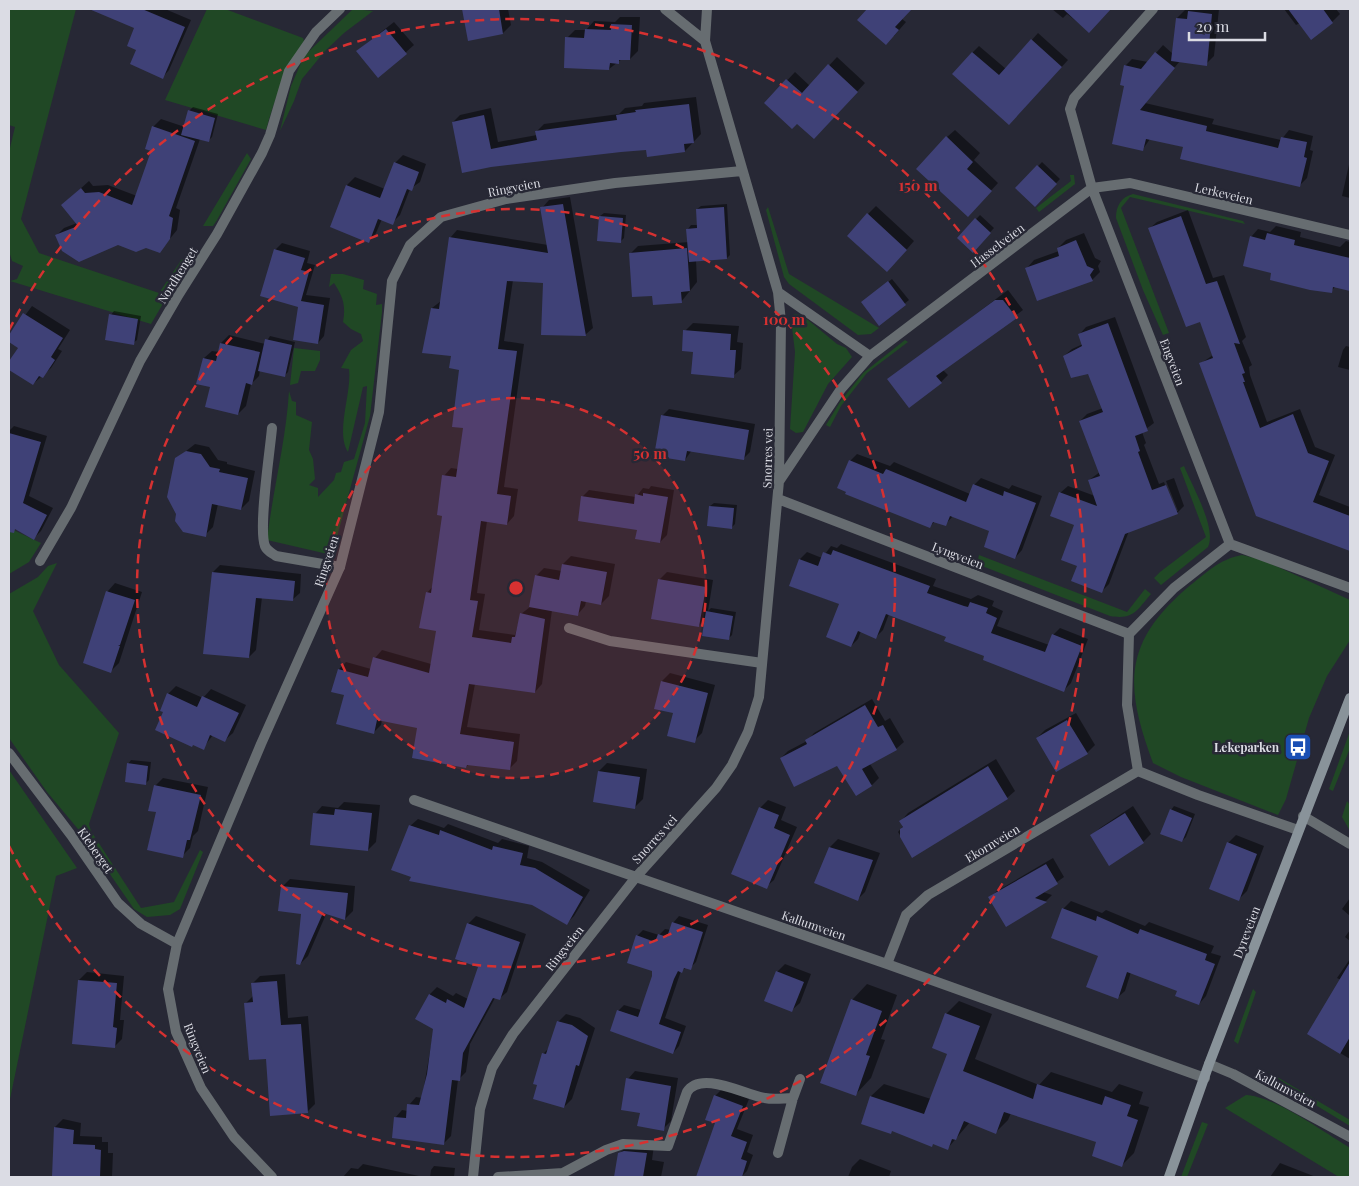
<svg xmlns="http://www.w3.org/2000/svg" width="1359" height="1186" viewBox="0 0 1359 1186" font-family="'Playfair Display',serif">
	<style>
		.green { fill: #204825 }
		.shadow { fill: #0007 }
		.building { fill: #3f4177 }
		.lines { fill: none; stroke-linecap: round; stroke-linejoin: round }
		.service { stroke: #676d71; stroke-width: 10 }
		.minor { stroke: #676d71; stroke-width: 10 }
		.secondary { stroke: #89939a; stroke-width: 10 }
		.ring { fill: none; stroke: #d63131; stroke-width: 2.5; stroke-dasharray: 9 6 }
		.labels { text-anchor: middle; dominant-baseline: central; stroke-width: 5; stroke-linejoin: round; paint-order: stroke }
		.street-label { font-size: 12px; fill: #dbdce4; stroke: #272835 }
		.poi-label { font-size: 12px; font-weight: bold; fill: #dbdce4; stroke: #272835; text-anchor: end }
		.centre { fill: #d63131; stroke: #272835; stroke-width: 2.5 }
		.ring-label { font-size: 15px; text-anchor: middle; font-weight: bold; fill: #d63131; stroke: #272835; stroke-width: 5; stroke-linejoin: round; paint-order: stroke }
	</style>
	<rect width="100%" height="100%" fill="#272835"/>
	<path class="green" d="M9 9H76L21 219 39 253 159 293 182 259 187 263 151 324 10 281 17 279 23 266 12 261 9 251V152L15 127 9 125Z
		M207 9H225L303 38 304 41C286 70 275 97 266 130L165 100Z
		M353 9 373 11 344 33 325 51 302 79 294 101 280 131 291 86 304 56Z
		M247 153 251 159 217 220 213 226H203Z
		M1070 175H1074L1075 184 1039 212 1036 208 1071 181Z
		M1133 194 1243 221 1245 224 1130 197 1121 208 1169 333 1163 335 1143 290 1116 218C1116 206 1121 197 1133 194Z
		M768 207 789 274 879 328 871 334 858 335 789 284 784 277 766 210Z
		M331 274H343L364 280 363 289 377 294 376 305 382 304V312L370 416 332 555 267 540C273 489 286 441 289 391L292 401 296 402V415L312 422 309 450 313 459 315 479 309 485 318 488V497L334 480 336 473 341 472 344 462 354 459 365 423 367 386 363 387 348 452C335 431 352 394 349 369L341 368 351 350 363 341 361 334 351 329 343 322C346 305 343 297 334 283L329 287Z
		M794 314 802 315 837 344 846 348 852 357 828 384 803 432 796 433 790 429 795 352 791 319Z
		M905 340 908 342 867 373 841 406 830 427 826 425 840 402 863 373Z
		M294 348 320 351V360L315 371H301L298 383 290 385Z
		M1184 466C1192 486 1217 528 1208 547L1161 585 1154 578 1160 572 1206 537 1180 468Z
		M9 528 41 543 29 562 9 574Z
		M979 555 1127 612 1145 589 1151 594C1137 610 1134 620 1110 616L977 564Z
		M1242 555 1263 560 1350 600V640L1327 676 1309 718 1286 799 1278 815 1181 777 1153 763C1125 687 1122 644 1187 588 1205 574 1219 559 1242 555Z
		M57 563 33 611 59 665 119 733 89 824 91 831 141 908 174 902 200 850 203 852 180 909 170 915 147 917 134 909 83 835 47 792 9 738V594L38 577 48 566Z
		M1350 731V748L1333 791 1329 789Z
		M9 770 77 868 56 876 9 1104Z
		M1347 801 1350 805V831L1342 817Z
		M1253 989 1256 992 1238 1044 1234 1041Z
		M1267 1071 1350 1120V1126L1286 1087 1283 1082Z
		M1246 1095C1274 1096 1325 1133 1350 1148V1177H1339L1225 1108Z
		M1202 1122 1208 1124 1187 1177H1181Z"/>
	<path class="shadow" d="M128 9H165L191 20 169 70 163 77 138 50 136 28 122 22Z
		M476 9H508L511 25 503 33 476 38Z
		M869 9H911L902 19 906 22 894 36 859 20Z
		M1052 9H1110L1089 31 1067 14 1063 18Z
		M1192 9H1219L1214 56 1206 64 1180 61 1145 103 1214 119 1212 124 1281 140 1289 130 1313 136 1310 150 1313 151 1307 178 1300 185 1185 147 1150 139 1143 149 1126 85 1125 66 1132 59 1148 62 1163 45 1173 54 1177 18 1185 10Z
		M1284 9H1336L1340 14 1332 22 1300 23 1296 25Z
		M620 17H640L638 51 630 59H622L609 69 567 38 575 30H586L594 21 615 22Z
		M394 22 414 45 379 76 357 51Z
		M1038 33 1068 60 1016 117 972 53 979 46 1006 69Z
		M837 57 865 83 822 130 797 122 766 103 795 72 810 86Z
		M696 97 701 134 685 151 647 148 491 166 453 122 460 115 491 108 498 142 537 135V131L544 124 619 114 625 108 642 106 644 103Z
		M193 107 218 114 212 137 208 141 200 139 176 208 180 210 177 230 160 251 146 246 56 236 64 228 77 223 70 198 89 181 93 186 108 185 137 196 153 150V127L161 119 185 127 189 111Z
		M955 130 980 153 974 160 998 183 976 207 947 137Z
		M403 155 426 164 420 182 410 189 400 215 392 223 382 219 376 233 369 241 331 227 347 185 355 177 385 189 395 163Z
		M1350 160V198L1342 196Z
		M1042 162 1060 179 1035 205 1017 188Z
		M570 197 593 328 585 335 544 281 513 280 504 341 524 344 504 487 518 489 514 516 507 524 487 521 477 593 485 594 479 630 515 635 521 614 530 607 536 576 544 568 562 571 563 564 571 556 615 564 609 596 601 604 586 601 585 606 578 614 552 610 542 684 535 692 475 684 467 727 520 734 517 761 509 769 469 764 466 767 419 727 382 720 381 725 373 733 346 694 339 669 346 662 371 669 375 658 382 650 431 664 437 630 427 593 433 586 443 515 444 476 451 468 458 469 464 427 460 369 432 308 441 301 450 238 457 230 548 245 542 208 549 200Z
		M727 204 730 255 727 258 696 260 697 282 681 302 653 294 630 254 638 246 689 242 688 229 691 225H698L697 209 701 206Z
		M876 206 914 241 895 263 868 214Z
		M1188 210 1213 278 1224 275 1246 337 1242 341 1252 365 1249 367 1250 375 1267 422 1300 409 1315 447 1335 455 1319 495 1350 507V549L1257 515 1200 364 1213 355 1201 321 1150 228 1157 222Z
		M604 213 626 215 624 238 620 242 600 216Z
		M980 215 994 228 973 251 958 238Z
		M1276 226 1301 232 1300 237 1340 247 1346 241 1350 242V290L1336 286 1331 291 1273 272 1251 237 1258 229 1270 232Z
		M1084 233 1095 258 1101 261 1098 266 1100 272 1092 280 1027 268 1034 260 1059 251 1058 248 1066 240Z
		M282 243 310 251 307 263 315 265 306 295 330 298 324 336 318 343 275 250Z
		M892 279 909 300 879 324 866 299Z
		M1008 290 1023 310 943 370 948 375 941 382 889 379Z
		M32 306 70 330 58 349 62 351 51 368 33 384 9 368V363L19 347 9 340V337Z
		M114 311 141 316 137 340 133 343 111 315Z
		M1115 317 1154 423 1142 432 1146 443 1144 445 1159 484 1164 482 1175 511H1178L1166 481 1174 478 1184 506 1177 513 1129 531 1109 584 1102 591 1078 565 1076 525 1060 493 1068 486 1095 496 1089 480 1100 472 1080 421 1087 414 1103 408 1089 373 1064 356 1072 349 1083 344 1079 335 1086 327Z
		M693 323 739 326 737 342 743 343 741 369 733 376 694 351 685 331Z
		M229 335 265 344 270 336 295 342 288 372 285 375 260 370 259 376 251 384 246 406 238 414 212 386 204 358 212 351 219 352 221 343Z
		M1346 346 1350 347V370L1338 367 1343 350Z
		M669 409 755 424 750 452 743 459 692 450 685 460 662 416Z
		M14 426 47 436 29 496 53 508 41 531 34 538 20 508 9 505V431Z
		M195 444 209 447 218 460 227 462V464L255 471 249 501 241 509 218 504 213 527 205 535 176 459Z
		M857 454 890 466 894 462 970 494 974 485 981 478 1009 489 1012 485 1042 496 1022 550 1015 558 991 531 953 516 945 525 935 521 930 527 850 461Z
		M651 486 674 490 667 535 660 542 582 497 589 490 636 497 643 488 649 489Z
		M714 503 737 505 735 524 732 527 710 506Z
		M841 544 936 579 933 586 971 599 978 595 994 601 992 606 1003 611 997 626 1049 645 1053 635 1060 628 1088 639 1071 683 1064 690 947 636 889 614 883 630 876 637 861 631 858 639 851 646 840 604 790 586 800 559 807 552 822 558 831 546 837 548Z
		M220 565 301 574 300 593 292 600 262 597 256 650 249 657 213 572Z
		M667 572 713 580 708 611 711 608 736 612 732 635 728 639 706 618 699 626 659 580Z
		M115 583 142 592 119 663 111 671 84 663 108 591Z
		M670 673 715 685 702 733 694 741 674 712 662 681Z
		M176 686 203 698 211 689 246 705 233 733 225 740 213 735 203 748 168 694Z
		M872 699 885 721 890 718 904 742 896 749 870 764 879 778 872 785 838 765 781 758 788 751 807 741 814 733Z
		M1076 713 1095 745 1087 753 1037 738 1045 730Z
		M996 759 1015 791 1007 798 913 856 898 832 903 826 901 821 908 813Z
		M131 760 151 762 149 780 145 784 128 764Z
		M607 763 647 769 643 799 635 807 599 771Z
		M163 778 208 787 198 831 193 836 190 848 182 856 157 812 155 786Z
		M768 800 786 807 781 820 797 827 774 880 766 887 760 808Z
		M344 802 380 805 376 842 368 850 315 814 322 806 338 808Z
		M1133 806 1151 834 1143 842 1092 835 1100 828Z
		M1174 806 1195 814 1186 837 1182 841 1171 810Z
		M418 819 444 828 448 824 498 843 502 839 529 846 527 858 542 862 590 890 574 916 566 924 410 826Z
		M1236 835 1264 846 1247 891 1239 899 1228 843Z
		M838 839 880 853 865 892 857 900 830 847Z
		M1053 858 1064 877 1043 892 1052 895 1046 901 1006 925 990 898 997 891Z
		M290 879 355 886 353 911 345 919 327 912 308 956 300 964 302 913 282 887Z
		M1350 898V916L1342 909Z
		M1071 901 1102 913 1106 910 1145 926 1149 922 1214 946 1211 953 1221 956 1206 996 1199 1004 1178 990 1131 972 1125 991 1117 998 1100 955 1063 909Z
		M476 916 526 934 507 992 499 999 495 998 470 1044 466 1072 458 1080 451 1136 444 1143 395 1118 402 1110 408 1111 409 1105 416 1097 422 1098 434 1028 430 994 437 987 453 996 456 993 468 999 480 967 468 924Z
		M679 916 708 925 696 962 690 968 687 967 681 971 665 1018 686 1026 679 1046 673 1053 618 1011 624 1005 641 1010 653 977 654 970 637 936 643 930 659 935 665 929 671 930 673 923Z
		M1350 930V941L1345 937Z
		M1350 959V1059L1309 1034 1341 980 1337 978Z
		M785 964 811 974 800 1003 792 1010 777 972Z
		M87 972 124 976 120 1020H124L122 1039 114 1047 79 980Z
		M285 974 288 1018 308 1016 315 1104 307 1112 267 1057 246 1003 253 996 252 984 260 976Z
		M867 984 897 995 881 1039 885 1040 871 1078 856 1094 852 1000Z
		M959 1001 992 1014 975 1059 1039 1085 1051 1072 1112 1092 1119 1084 1143 1092 1139 1104 1149 1107 1134 1153 1122 1165 1098 1142 1011 1113 1008 1120 995 1133 970 1122 948 1148 893 1130 862 1123 871 1096 884 1084 931 1099 949 1053 946 1014Z
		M566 1014 580 1018 595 1028 572 1099 564 1107 543 1054 550 1047 558 1022Z
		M635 1071 678 1078 671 1121 663 1129 641 1112 628 1079Z
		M722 1089 749 1099 737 1129 753 1135 747 1152 753 1155 747 1171 741 1177H697L716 1123 715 1096Z
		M63 1119 81 1123 80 1136 102 1137V1142H108V1153H113L112 1177H54L55 1127Z
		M654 1145 652 1160 664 1162 661 1177H616L619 1154 627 1146Z
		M860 1159 891 1171 889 1177H848L852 1167Z
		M1280 1163 1316 1177H1270Z
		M363 1164 419 1176V1177H343L351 1168 358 1169Z
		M434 1166 455 1168 454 1177H430L431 1170Z"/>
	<path class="building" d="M89 9H142L185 27 163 79 130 64 136 50 127 46 134 28Z
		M462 9H499L503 34 468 41Z
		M867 9H912L895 27 899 30 886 45 857 20Z
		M1063 9H1111L1089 33Z
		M1288 9H1323L1333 23 1311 40Z
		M1188 11 1212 14 1207 66 1171 61 1176 18 1187 19Z
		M611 24 632 25 630 60H619V64L610 63 609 70 564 68 565 37 584 38 585 29 611 30Z
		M386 29 407 54 378 78 356 51Z
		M1031 39 1062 67 1009 125 952 74 972 52 999 75Z
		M1155 52 1175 68 1140 110 1207 126 1206 131 1278 148 1281 137 1307 142 1304 157 1307 158 1300 187 1180 159 1183 147 1146 139 1143 151 1112 144 1124 86 1120 85 1124 65 1141 69Z
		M828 64 858 92 814 139 797 124 792 129 764 103 786 79 802 93Z
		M689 104 694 143 684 144 685 152 647 157 646 150 621 152 491 167 462 173 452 122 484 115 491 149 537 140 535 131 617 120 616 115 636 112 635 110Z
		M188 110 215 118 209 142 181 135Z
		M152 126 195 141 169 216 173 218 170 239 160 253 146 248 136 252 118 245 79 262 62 251 55 235 78 226 61 205 81 188 85 193 99 192 132 205 151 151 145 149Z
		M946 136 973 162 967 169 992 191 968 217 916 169Z
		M394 162 419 172 412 191 407 189 393 225 378 219 369 243 330 227 346 185 380 198Z
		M1037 165 1057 184 1035 207 1015 188Z
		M563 204 586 336 541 335 543 283 507 281 498 349 517 351 497 494 511 496 507 525 481 521 470 600 478 601 472 637 511 643 512 637H515L520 613 545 619 535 693 469 684 460 734 514 742 510 770 467 765 466 768 412 758 417 728 377 720 374 734 336 724 344 695 331 692 338 669 368 677 373 657 429 673 436 631 419 628 426 592 431 593 442 516 437 515 442 475 456 477 463 428 452 427 459 370 449 368 451 356 422 353 431 308 439 309 449 237 548 253 540 207Z
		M724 207 727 259 689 262 686 229 697 228 696 209Z
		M867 213 907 250 887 272 847 236Z
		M599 216 623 218 621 243 597 241Z
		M1181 216 1206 284 1217 281 1240 344 1234 343 1245 373 1242 374 1245 382H1243L1260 428 1293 414 1308 453 1329 461 1313 502 1350 516V551L1256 516 1199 363 1213 358 1200 322 1186 327 1148 228Z
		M975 218 991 233 973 253 957 238Z
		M1267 233 1295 240 1294 245 1350 258V291L1333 287 1332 293 1310 290 1270 280 1271 273 1243 266 1250 236 1265 240Z
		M1076 240 1087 266 1094 269 1090 275 1093 281 1037 301 1025 268 1059 256 1057 248Z
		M687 248 690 291 681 292 682 303 653 305 652 296 632 297 629 253Z
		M274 249 305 258 301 270 309 272 301 301 324 305 318 344 293 340 298 307 260 296Z
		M888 281 906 305 879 326 861 302Z
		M995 300H1003L1017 318 936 376 942 383 909 408 887 379Z
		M23 313 63 338 51 357 55 360 43 378 39 376 33 385 9 370V361L18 348 9 342V335Z
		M109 314 138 319 134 345 105 340Z
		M1108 323 1148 431 1135 436 1140 451 1138 452 1152 490 1166 485 1178 514 1125 534 1102 593 1071 581 1077 566 1061 560 1074 525 1050 516 1059 492 1097 506 1088 480 1100 476 1079 421 1103 412 1088 374 1071 378 1063 356 1082 346 1078 334Z
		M683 330 731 334 730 350H736L734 378 691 374 693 352 682 351Z
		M265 339 292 345 285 377 258 371Z
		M220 343 260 352 252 385 246 383 238 415 205 407 210 387 196 384 203 358 216 361Z
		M661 415 749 430 744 460 687 451 685 461 654 456Z
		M9 433 41 442 23 503 47 515 34 540 15 529 14 533 9 532Z
		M186 451 201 454 210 467 220 469 219 472 248 478 241 510 212 504 206 537 183 532 175 521 176 514 167 497 175 458Z
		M849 460 883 474 886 469 966 502 973 484 1003 496 1004 491 1036 503 1015 559 984 547 989 531 950 516 946 526 933 522 930 528 845 494 846 492 837 488Z
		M643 493 668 497 660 543 635 539 637 530 578 521 581 496 634 504 635 494 643 496Z
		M709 506 734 508 732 529 707 526Z
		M833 550 930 586 927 593 964 606 968 607 970 602 988 608 986 613 997 618 991 633 1045 652 1052 634 1082 646 1064 692 983 660 984 656 944 641 946 637 886 614 876 639 858 631 851 647 826 637 839 604 789 586 799 559 818 566 823 552 831 555Z
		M562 564 607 572 601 605 581 601 578 616 529 607 535 575 559 580Z
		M212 572 295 581 293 601 256 598 249 658 203 654Z
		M658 579 706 587 699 627 651 619Z
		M106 591 135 600 120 645H118L120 646 111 673 83 663Z
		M706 611 733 616 729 640 702 636Z
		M661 681 708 693 695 743 667 736 673 713 654 709Z
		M167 693 197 707 202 696 239 713 225 742 210 735 204 750 193 745 192 747 155 730 163 712 160 711Z
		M865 705 878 727 883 725 897 750 862 769 872 786 856 796 837 766 794 787 780 758 807 744 805 740Z
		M1067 720 1088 754 1056 772 1036 738Z
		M127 763 148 766 146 785 125 782Z
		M988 766 1008 799 912 858 900 837V829L903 827 899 821Z
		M598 771 640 777 635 809 593 802Z
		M154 785 201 795 190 840H187L183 858 147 850 156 812 148 811Z
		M759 807 779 815 774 828 790 835 767 889 731 874Z
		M335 809 372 813 368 851 310 845 313 813 334 815Z
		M1170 809 1192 818 1182 842 1160 834Z
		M1125 813 1144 843 1109 866 1090 835Z
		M409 825 439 835 440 830 492 850 493 846 523 853 520 865 535 868 583 897 567 925 532 905 409 881 411 877 391 870Z
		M1227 842 1257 854 1239 901 1209 889Z
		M829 847 873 860 858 901 814 883Z
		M1046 864 1058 884 1035 898 1047 902 1006 927 988 897Z
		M281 886 348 893 345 920 323 913 300 965 296 964 301 914 278 911Z
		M1062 908 1096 921 1097 916 1138 934 1140 929 1207 954 1205 960 1215 964 1199 1005 1175 996 1177 991 1127 972 1118 999 1086 987 1098 956 1051 938Z
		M672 922 703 932 691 970 684 968 682 973 678 971 674 979 659 1024 681 1032 673 1054 610 1031 617 1010 638 1017 652 976V971L627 963 636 935 655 942 658 934 667 937Z
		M467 923 520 942 500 1000 493 998 463 1053 460 1081 452 1080 444 1145 392 1138 394 1117 406 1118 407 1104 419 1105 427 1074 433 1029 415 1019 429 994 446 1003 447 999 464 1008 478 967 455 959Z
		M1350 962V1037L1340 1054 1307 1034Z
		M776 971 804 982 792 1012 764 1001Z
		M78 980 117 983 113 1027 117 1028 115 1048 72 1044Z
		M277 981 281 1025 301 1024 308 1113 270 1116 266 1059 249 1060 244 1003 253 1002 251 983Z
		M851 999 882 1011 866 1055 870 1056 856 1096 820 1083Z
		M945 1013 980 1026 963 1071 1033 1099 1037 1084 1102 1105 1105 1096 1131 1105 1127 1116 1138 1120 1122 1167 1092 1156 1096 1142 1004 1112 996 1134 964 1121 956 1140 952 1139 948 1150 933 1144 932 1147 892 1131 891 1134 861 1124 870 1096 924 1114 947 1054 932 1048Z
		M557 1021 572 1025 588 1036 579 1066 576 1065 564 1108 533 1099 537 1085 533 1084 542 1053 546 1054Z
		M626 1078 671 1086 664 1131 637 1126 640 1113 621 1110Z
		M714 1095 743 1106 731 1136 747 1142 741 1159 747 1161 742 1177H696L715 1123 705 1120Z
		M54 1127 74 1130 73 1144 95 1145V1149L101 1150 100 1177H52Z
		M624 1151 647 1153 643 1177H614L618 1153Z"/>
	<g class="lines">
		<path class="service" d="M272 428C270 451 258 529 265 546 267 551 272 553 276 556L340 567
			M569 628 610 641 762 663
			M778 1153 793 1098 800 1079
			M498 1177 563 1173 606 1150 623 1144 668 1146 687 1092C701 1070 745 1095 765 1098 774 1100 784 1098 793 1098"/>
		<path class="minor" d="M665 9 705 41
			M778 292 870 356
			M780 480 841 389 870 356 1092 188 1070 109 1074 98 1153 9
			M778 499 1129 634
			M1230 544 1092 188 1130 183 1350 235
			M1230 544 1174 588 1129 634 1127 705 1138 771 1198 795 1298 830
			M1230 544 1350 588
			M40 561 71 508 140 361 179 294 217 234 262 153 270 135 289 71 316 32 340 9
			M9 753 71 835 118 903 141 924 177 944
			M414 800 887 964 1205 1078
			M1303 816 1350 844
			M887 964 906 915 928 895 1138 771
			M1209 1064 1233 1074 1350 1137
			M272 1177 234 1137 201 1088 176 1032 168 989 177 944 261 744 340 567 379 412 392 281 410 245 441 217 506 199 615 183 742 171
			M473 1177 480 1109 492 1068 513 1034 636 877 716 788 732 765 748 732 759 697 779 481 781 322 778 292 705 41 707 9"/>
		<path class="secondary" d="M1169 1177 1209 1064 1350 698"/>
	</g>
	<circle cx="516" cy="588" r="190" fill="#d63131" fill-opacity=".12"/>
	<g class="ring">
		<circle cx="516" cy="588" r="190"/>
		<circle cx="516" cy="588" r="379"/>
		<path d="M9 330A569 569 0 1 1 9 846"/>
	</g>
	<defs>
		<g id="bus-square" transform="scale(1.4375)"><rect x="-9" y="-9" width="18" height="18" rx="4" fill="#1a4fb4" stroke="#272835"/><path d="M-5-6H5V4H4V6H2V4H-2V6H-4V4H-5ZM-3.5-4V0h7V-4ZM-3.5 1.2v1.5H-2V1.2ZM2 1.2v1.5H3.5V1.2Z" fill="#fff"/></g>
	</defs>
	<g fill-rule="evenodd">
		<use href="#bus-square" x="1298" y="747"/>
	</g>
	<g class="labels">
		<g class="street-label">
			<text transform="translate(514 187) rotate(-11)">Ringveien</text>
			<text transform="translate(1224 193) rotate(13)">Lerkeveien</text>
			<text transform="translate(997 245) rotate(-37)">Hasselveien</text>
			<text transform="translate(177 275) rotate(-58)">Nordhenget</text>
			<text transform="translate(1173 362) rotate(69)">Engveien</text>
			<text transform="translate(767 458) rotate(-89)">Snorres vei</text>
			<text transform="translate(958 555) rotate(21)">Lyngveien</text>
			<text transform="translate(326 561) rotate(-72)">Ringveien</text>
			<text transform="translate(654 839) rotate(-48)">Snorres vei</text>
			<text transform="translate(992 843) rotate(-31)">Ekornveien</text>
			<text transform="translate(96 850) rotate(55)">Kleberget</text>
			<text transform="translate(814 925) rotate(19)">Kallumveien</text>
			<text transform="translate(1246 932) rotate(-69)">Dyreveien</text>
			<text transform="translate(564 948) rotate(-52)">Ringveien</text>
			<text transform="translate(198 1048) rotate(68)">Ringveien</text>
			<text transform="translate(1286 1088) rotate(28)">Kallumveien</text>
		</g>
		<g class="poi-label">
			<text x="1279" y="747">Lekeparken</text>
		</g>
	</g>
	<circle cx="516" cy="588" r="8" class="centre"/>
	<g class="ring-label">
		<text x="918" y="191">150 m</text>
		<text x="784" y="325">100 m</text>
		<text x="650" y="459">50 m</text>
	</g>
	<rect width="1359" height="1186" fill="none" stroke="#dbdce4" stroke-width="20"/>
	<path d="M1189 32v8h76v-8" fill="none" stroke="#dbdce4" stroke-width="2.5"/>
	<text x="1196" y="32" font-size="15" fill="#dbdce4" stroke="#272835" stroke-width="4" paint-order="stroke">20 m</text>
</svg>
